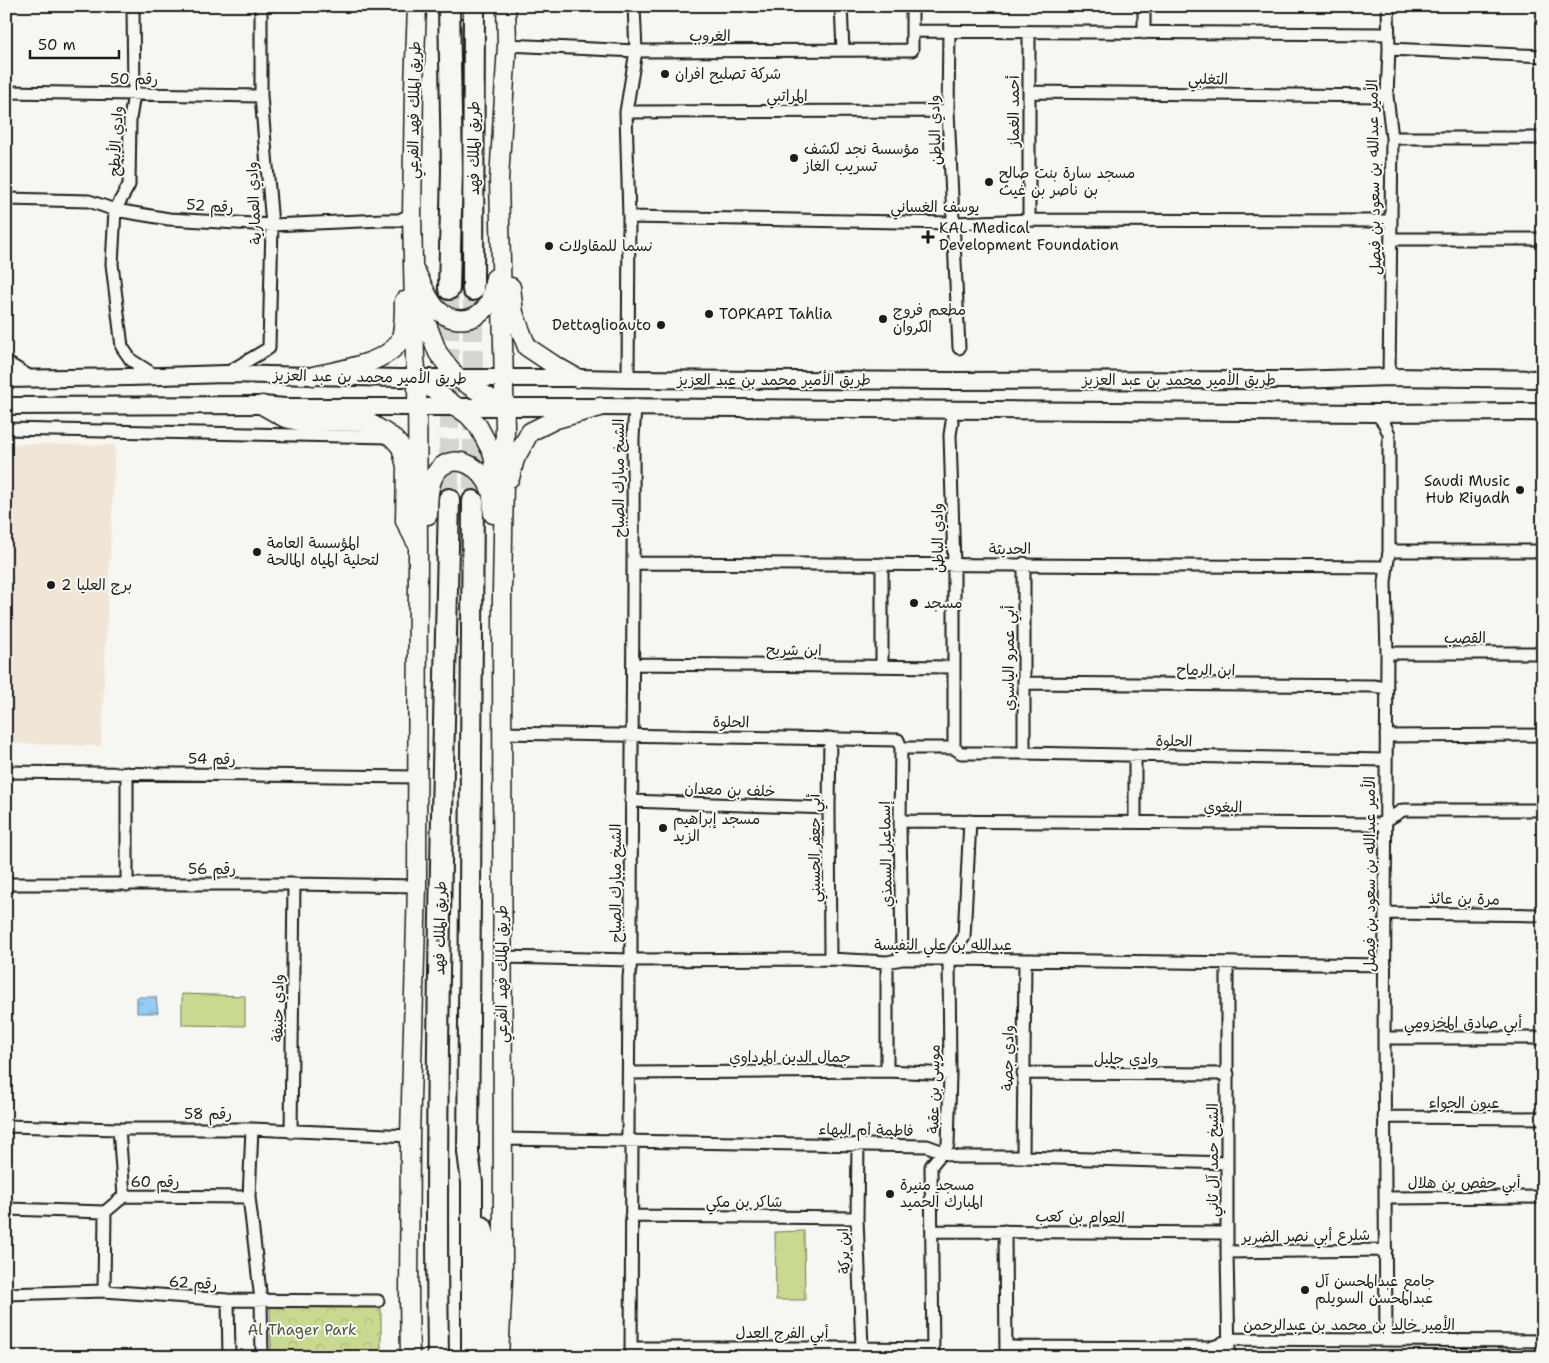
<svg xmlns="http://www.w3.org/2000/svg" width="1549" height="1363" viewBox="0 0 1549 1363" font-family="'Shantell Sans','Playpen Sans Arabic',sans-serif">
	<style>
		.built { fill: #f1e5d6 }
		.forest { fill: url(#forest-crowns); stroke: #727b56 }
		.pitch { fill: #c8da8f; stroke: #727b56 }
		.water { fill: url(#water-ripples); stroke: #65859e }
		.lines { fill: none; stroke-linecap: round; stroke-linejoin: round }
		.highway-tunnel { stroke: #d5d5d2; stroke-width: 20; stroke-dasharray: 20 10; stroke-linecap: butt }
		.street-casing { stroke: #1c1c1c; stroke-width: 15 }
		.secondary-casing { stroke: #1c1c1c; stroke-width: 20 }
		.primary-casing { stroke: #1c1c1c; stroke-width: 21 }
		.highway-casing { stroke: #1c1c1c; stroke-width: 24 }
		.street { stroke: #f6f6f2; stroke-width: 11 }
		.secondary { stroke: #f6f6f2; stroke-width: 16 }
		.primary { stroke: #f6f6f2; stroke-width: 18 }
		.highway { stroke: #f6f6f2; stroke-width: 20 }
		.poi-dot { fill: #1c1c1c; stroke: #f6f6f2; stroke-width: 2 }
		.labels { text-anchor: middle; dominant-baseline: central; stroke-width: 4; stroke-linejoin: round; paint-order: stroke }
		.street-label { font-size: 15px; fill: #1c1c1c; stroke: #f6f6f2 }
		.poi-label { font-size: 15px; fill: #1c1c1c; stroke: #f6f6f2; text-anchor: start }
		.park-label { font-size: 15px; fill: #50553e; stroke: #f6f6f2 }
	</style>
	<defs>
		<pattern id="forest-crowns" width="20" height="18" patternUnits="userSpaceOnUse" patternTransform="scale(1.25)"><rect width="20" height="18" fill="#c8da8f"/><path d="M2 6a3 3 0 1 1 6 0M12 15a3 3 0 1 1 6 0" fill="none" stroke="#abba7b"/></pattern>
		<pattern id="water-ripples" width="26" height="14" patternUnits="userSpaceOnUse" patternTransform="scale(1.25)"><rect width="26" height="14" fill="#96cbf4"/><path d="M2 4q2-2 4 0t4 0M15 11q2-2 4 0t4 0" fill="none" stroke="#81aed1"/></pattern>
	</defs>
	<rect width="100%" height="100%" fill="#f6f6f2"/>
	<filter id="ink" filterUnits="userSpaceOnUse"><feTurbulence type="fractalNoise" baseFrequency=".02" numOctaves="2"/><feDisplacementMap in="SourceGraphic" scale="10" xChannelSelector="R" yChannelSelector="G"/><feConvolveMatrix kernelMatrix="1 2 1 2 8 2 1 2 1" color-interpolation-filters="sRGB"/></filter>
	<g filter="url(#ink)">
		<path class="built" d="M6 444 115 445 101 746 6 743Z"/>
		<path class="forest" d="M270 1301 381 1304V1357H271Z"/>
		<path class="pitch" d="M182 994 245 996V1026L182 1025Z
			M804 1231 805 1300H776L775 1232Z"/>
		<path class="water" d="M137 997H156L158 1013H137Z"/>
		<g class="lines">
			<path class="highway-tunnel" d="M449 289V499
				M473 290V501"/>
			<g class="street-casing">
				<path id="street" d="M133 6 134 94 130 119 129 185 115 210 112 264 122 347 131 360 156 376
					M841 6 843 50
					M1388 6 1389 49 1387 96 1392 138 1389 377
					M912 31 1389 34
					M949 31 948 111 959 348
					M1144 33V6
					M507 45 636 51 912 50V6
					M1389 49 1543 56
					M6 92 261 96
					M1029 92 1387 96
					M626 112 948 111
					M1392 138H1543
					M6 199 89 201 115 210 169 219 272 225 383 220H399L412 214
					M629 217 953 223 1029 220 1391 221
					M1029 220V33
					M1391 239H1543
					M6 362 32 378
					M225 374 269 348 272 225 261 96V6
					M628 379 629 217 626 112 636 51 634 6
					M950 409 952 422 950 435 954 565V748L961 753H1024L1386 760
					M1376 413 1384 423 1389 434V551L1385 582 1387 653 1384 1038 1386 1339
					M6 429 389 437
					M1389 551H1543
					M634 563C885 564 1136 564 1386 567
					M1024 563V753
					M882 564V666
					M1387 653H1543
					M633 664 954 667
					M1025 683 1373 686 1387 688
					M502 733 898 740 901 748H954
					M1386 736 1543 735
					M901 748 900 821 902 959
					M1135 755V822
					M6 772 417 777
					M127 773V885
					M631 801 829 808
					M900 821 1380 824 1403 810H1543
					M6 884H294L417 886
					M1385 913 1543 915
					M502 957 631 960 830 959 887 962 902 959H949L1385 965
					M830 959 829 808 830 738
					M1227 963V1252L1229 1357
					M1384 1038H1543
					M887 1071V962
					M629 1073 887 1071 950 1074
					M1023 1073 1228 1074
					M1384 1117 1543 1118
					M6 1126 119 1129H252L410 1136
					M119 1129 124 1196
					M252 1129 249 1197 261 1300 262 1357
					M291 1132 294 884
					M502 1139 927 1146 957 1157H1023L1227 1163
					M858 1144 857 1218 862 1348 860 1357
					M1023 1157 1025 960
					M1385 1198 1543 1197
					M6 1209 105 1212 124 1196 249 1197
					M631 1216 857 1218
					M933 1231 1227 1233
					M1005 1231 1006 1357
					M1227 1252 1386 1250
					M104 1291 105 1212
					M6 1294 104 1291 228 1300 378 1301
					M228 1300 229 1357
					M1006 1347 1209 1348 1219 1345 1229 1339 1543 1341
					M631 1348H862L933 1349
					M631 1357 632 1141 628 1136 629 977 631 960C631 786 634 612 633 438L635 408
					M933 1357 931 1166 948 1145 950 1074 949 959 964 937 970 821"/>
			</g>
			<g class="secondary-casing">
				<path id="secondary" d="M6 379 130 377 225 374 399 378H577L628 379 951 381 1295 380 1389 377 1543 379
					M6 406 262 405 285 407H600L1376 413 1543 412"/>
			</g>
			<g class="primary-casing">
				<path id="primary" d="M416 272C422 284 427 297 435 307 450 324 474 324 488 305 492 298 493 286 495 278
					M511 287 514 313 527 347 554 365 577 378
					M420 302 421 309 438 353 457 378 504 407
					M313 376C336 371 389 363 400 340 404 331 404 311 404 301
					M417 378 468 415 478 426 493 454 496 476
					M262 405 285 418 299 421 368 422 392 437 401 447 406 466 405 521 416 542
					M510 478 515 459 530 432 556 419 600 407
					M428 515C428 501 428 481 438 470 456 450 485 469 491 491 493 497 492 506 493 514
					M410 1357 409 1298 410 1136 417 886 418 547 417 378 415 359 412 214 414 88 417 6
					M499 1357 503 1279 502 591 505 427 499 180 507 45 506 6"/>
			</g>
			<g class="highway-casing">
				<path id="highway" d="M449 6 452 170 449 289
					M473 290 474 6
					M482 1227 484 1235 489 1299V1357
					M438 1357C434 1071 443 785 449 499
					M472 1357V1183L468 1152 473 501"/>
			</g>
			<use href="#street" class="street"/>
			<use href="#secondary" class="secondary"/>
			<use href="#primary" class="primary"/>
			<use href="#highway" class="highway"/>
		</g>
	</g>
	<g class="poi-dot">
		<circle cx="665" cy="74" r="5"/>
		<circle cx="794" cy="158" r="5"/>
		<circle cx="989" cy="182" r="5"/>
		<path d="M925.5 229.5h5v5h5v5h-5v5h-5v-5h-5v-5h5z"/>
		<circle cx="549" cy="246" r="5"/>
		<circle cx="709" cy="314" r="5"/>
		<circle cx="883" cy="319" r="5"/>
		<circle cx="661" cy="325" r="5"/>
		<circle cx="1520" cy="490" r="5"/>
		<circle cx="257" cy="552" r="5"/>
		<circle cx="51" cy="585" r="5"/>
		<circle cx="914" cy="603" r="5"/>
		<circle cx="663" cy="828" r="5"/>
		<circle cx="890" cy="1194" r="5"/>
		<circle cx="1305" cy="1290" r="5"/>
	</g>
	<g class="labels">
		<g class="street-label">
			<text x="710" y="36">الغروب</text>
			<text transform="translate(134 79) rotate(1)">رقم 50</text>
			<text transform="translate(1208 79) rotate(1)">التغلبي</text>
			<text x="787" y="96">المراتبي</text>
			<text transform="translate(414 110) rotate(-89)">طريق الملك فهد الفرعي</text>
			<text transform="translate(1014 111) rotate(-90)">أحمد الغماز</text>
			<text transform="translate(935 130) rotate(-92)">وادي الباطن</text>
			<text transform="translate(116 141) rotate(-87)">وادي الأبطح</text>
			<text transform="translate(474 148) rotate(-90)">طريق الملك فهد</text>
			<text transform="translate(1374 177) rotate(-91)">الأمير عبدالله بن سعود بن فيصل</text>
			<text transform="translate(254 203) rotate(-93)">وادي العمارية</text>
			<text transform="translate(210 206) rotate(4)">رقم 52</text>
			<text x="935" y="207">يوسف الغساني</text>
			<text transform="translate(370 377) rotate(1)">طريق الأمير محمد بن عبد العزيز</text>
			<text x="774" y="380">طريق الأمير محمد بن عبد العزيز</text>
			<text x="1179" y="380">طريق الأمير محمد بن عبد العزيز</text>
			<text transform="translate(619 478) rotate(-90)">الشيخ مبارك الصباح</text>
			<text transform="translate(938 538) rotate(-91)">وادي الباطن</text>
			<text transform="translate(1010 549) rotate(-1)">الحديثة</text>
			<text x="1465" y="638">القصب</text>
			<text transform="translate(794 650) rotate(1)">ابن شريح</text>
			<text transform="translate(1009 658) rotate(-90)">أبي عمرو الياسري</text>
			<text transform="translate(1206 670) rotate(1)">ابن الرماح</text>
			<text transform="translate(731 722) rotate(1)">الحلوة</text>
			<text transform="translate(1174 741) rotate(1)">الحلوة</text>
			<text transform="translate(212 759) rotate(1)">رقم 54</text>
			<text transform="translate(730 790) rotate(2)">خلف بن معدان</text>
			<text transform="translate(1223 807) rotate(1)">البغوي</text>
			<text transform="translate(815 848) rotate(-90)">أبي جعفر الحسيني</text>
			<text transform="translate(886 854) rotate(-91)">إسماعيل السمذي</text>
			<text x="212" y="869">رقم 56</text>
			<text transform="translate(1370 874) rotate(-90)">الأمير عبدالله بن سعود بن فيصل</text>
			<text transform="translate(616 883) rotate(-90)">الشيخ مبارك الصباح</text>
			<text transform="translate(1464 899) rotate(1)">مرة بن عائذ</text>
			<text transform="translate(440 928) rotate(-89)">طريق الملك فهد</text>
			<text x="943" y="945">عبدالله بن علي النفيسة</text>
			<text transform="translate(502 974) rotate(-90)">طريق الملك فهد الفرعي</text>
			<text transform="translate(278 1008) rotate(-89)">وادي حنيفة</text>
			<text x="1463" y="1023">أبي صادق المخزومي</text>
			<text x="790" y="1057">جمال الدين المرداوي</text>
			<text transform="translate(1008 1058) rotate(-89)">وادي جصة</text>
			<text x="1126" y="1059">وادي جليل</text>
			<text transform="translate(934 1089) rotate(-89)">موسى بن عقبة</text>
			<text x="1464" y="1103">عيون الجواء</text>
			<text x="208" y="1114">رقم 58</text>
			<text transform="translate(866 1130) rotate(1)">فاطمة أم البهاء</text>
			<text transform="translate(1213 1160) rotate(-90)">الشيخ حمد آل ثاني</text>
			<text x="155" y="1182">رقم 60</text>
			<text x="1464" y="1183">أبي حفص بن هلال</text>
			<text x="744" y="1202">شاكر بن مكي</text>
			<text transform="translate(1080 1217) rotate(1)">العوام بن كعب</text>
			<text transform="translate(1306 1236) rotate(-1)">شلرع أبي نصر الضرير</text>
			<text transform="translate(844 1251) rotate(-92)">ابن بركة</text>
			<text transform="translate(193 1283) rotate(4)">رقم 62</text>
			<text x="1349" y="1325">الأمير خالد بن محمد بن عبدالرحمن</text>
			<text x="782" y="1333">أبي الفرج العدل</text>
		</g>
		<g class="poi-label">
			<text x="675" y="74">شركة تصليح افران</text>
			<text x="804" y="149">مؤسسة نجد لكشف<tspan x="804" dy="17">تسريب الغاز</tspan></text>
			<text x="999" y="173">مسجد سارة بنت صالح<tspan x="999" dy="17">بن ناصر بن غيث</tspan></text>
			<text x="939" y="228">KAL Medical<tspan x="939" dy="17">Development Foundation</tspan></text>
			<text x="559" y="246">نسما للمقاولات</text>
			<text x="893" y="310">مطعم فروج<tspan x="893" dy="17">الكروان</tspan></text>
			<text x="719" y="314">TOPKAPI Tahlia</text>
			<text x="651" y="325" text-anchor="end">Dettaglioauto</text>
			<text x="1510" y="481" text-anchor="end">Saudi Music<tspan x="1510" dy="17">Hub Riyadh</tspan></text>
			<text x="267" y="543">المؤسسة العامة<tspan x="267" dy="17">لتحلية المياه المالحة</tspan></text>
			<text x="61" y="585">برج العليا 2</text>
			<text x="924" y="603">مسجد</text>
			<text x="673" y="819">مسجد إبراهيم<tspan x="673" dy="17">الزيد</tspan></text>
			<text x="900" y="1185">مسجد منيرة<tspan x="900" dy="17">المبارك الحميد</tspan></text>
			<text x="1315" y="1281">جامع عبدالمحسن آل<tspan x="1315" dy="17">عبدالمحسن السويلم</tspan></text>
		</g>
		<g class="park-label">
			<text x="302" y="1330">Al Thager Park</text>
		</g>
	</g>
	<rect width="1549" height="1363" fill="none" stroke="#f6f6f2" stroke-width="25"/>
	<rect x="12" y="12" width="1524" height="1338" fill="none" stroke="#1c1c1c" stroke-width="2" filter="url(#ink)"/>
	<path d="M30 50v8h89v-8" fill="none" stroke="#1c1c1c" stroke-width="2.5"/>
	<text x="38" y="50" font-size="15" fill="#1c1c1c" stroke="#f6f6f2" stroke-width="4" paint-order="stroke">50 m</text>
</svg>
